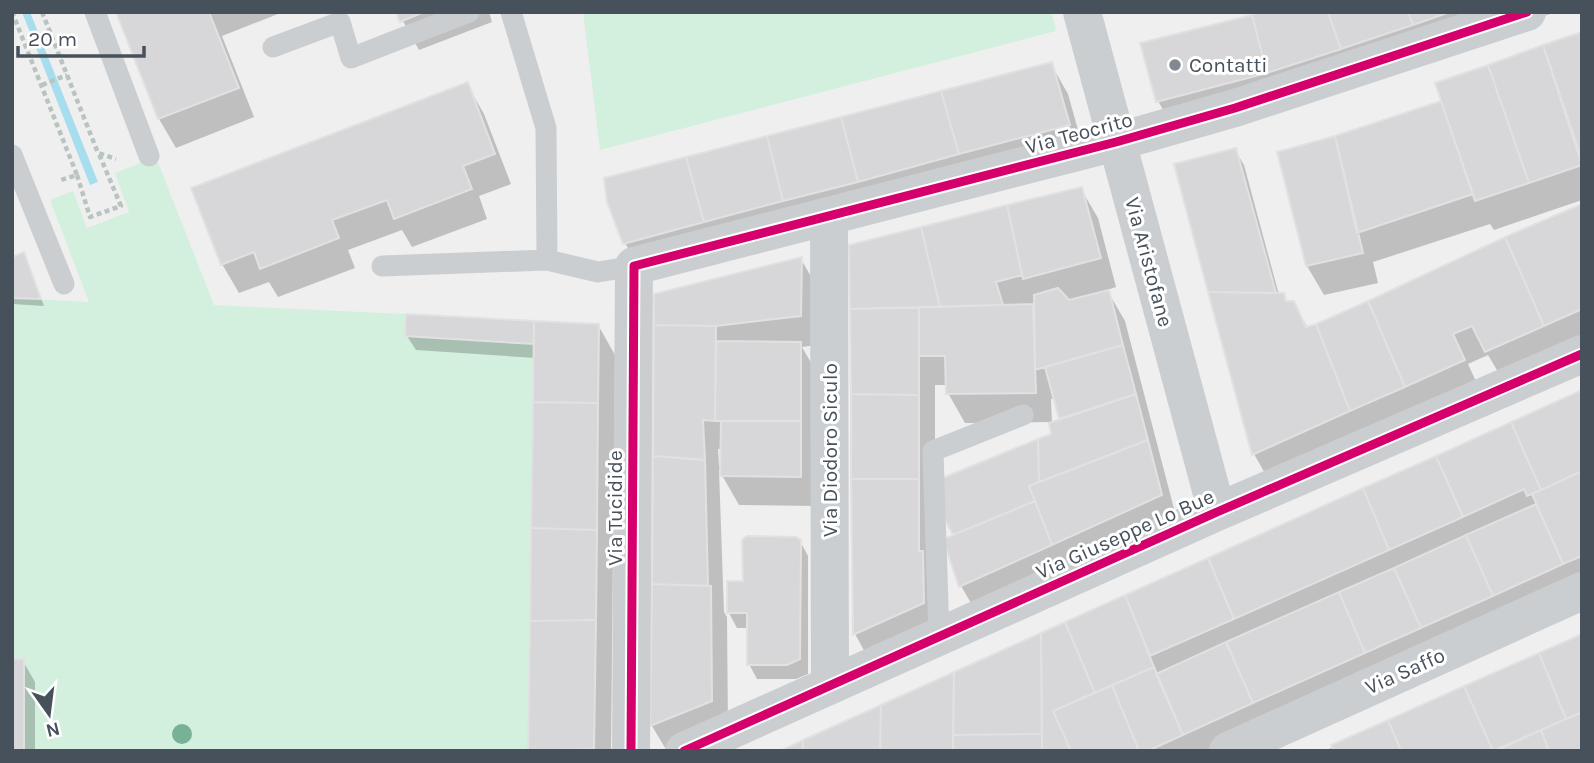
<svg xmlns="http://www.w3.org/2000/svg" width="1594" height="763" viewBox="0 0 1594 763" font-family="Karla,sans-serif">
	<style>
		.green { fill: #d3f0de }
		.water { fill: #a7deee }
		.shadow { fill: #0003; fill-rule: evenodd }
		.building { fill: #d7d7d9; stroke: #e1e1e2; stroke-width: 2 }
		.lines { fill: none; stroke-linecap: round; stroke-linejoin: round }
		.path { stroke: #b8c4c0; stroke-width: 4.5; stroke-dasharray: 5 3.5; stroke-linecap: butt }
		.lane { stroke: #cbced0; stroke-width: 21 }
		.street { stroke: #cbced0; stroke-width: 38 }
		.cycleway-casing { stroke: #fff; stroke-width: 13 }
		.cycleway { stroke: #d6006c; stroke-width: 9 }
		.tree { fill: #78b195 }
		.poi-dot { fill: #82888f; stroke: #fff; stroke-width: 2.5 }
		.labels { text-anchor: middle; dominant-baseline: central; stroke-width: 6; stroke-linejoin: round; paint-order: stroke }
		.poi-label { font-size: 21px; fill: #46515c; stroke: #fff; text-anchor: start }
		.street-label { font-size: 21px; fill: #46515c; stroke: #fff }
	</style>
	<rect width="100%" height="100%" fill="#f0efef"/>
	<path class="green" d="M583 12H1052L1056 31 600 150Z
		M156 157 214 305 406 314V336L534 344 528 751H12V298L89 302 50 200 73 191 87 228 129 212 115 173Z"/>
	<path class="water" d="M22 12H30L98 182 90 185Z"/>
	<path class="shadow" d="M118 12H283L222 36 254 117 176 148 159 119Z
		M398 12H489L492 22 419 50Z
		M1265 12H1556L1285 102 1175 130 1158 101Z
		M1582 34V200L1494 230 1490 224 1373 262 1378 283 1324 295 1307 266 1280 153 1443 102 1437 84Z
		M1051 64 1068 94 1085 155 642 272 625 243Z
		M467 84 484 114 511 184 479 196 487 219 412 247 402 230 348 250 355 268 278 297 269 282 239 293 222 264Z
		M1235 150 1244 165 1279 295 1287 302H1293L1308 328 1582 206V345L1503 380 1488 355 1468 364 1480 390 1271 484 1254 454 1210 294Z
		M1081 189 1098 218 1116 287 1107 290 1125 321 1178 524 978 615 961 586 955 536 1053 435 1051 422 965 423 948 393V385H935V575L940 632 871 663 855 634 851 247ZM1055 398 1061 420 1052 423 1051 399Z
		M12 259 27 262 44 306 12 304Z
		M801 259 818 289 817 345 802 347 817 373V506L739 505 719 470 724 612 727 617 728 730 667 751 652 726 656 295ZM718 449H722V466H719Z
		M598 325 615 355 611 751H530L535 358 416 350 407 336Z
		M1582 392V593L1230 751H784Z
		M800 541 808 556V674L796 679H757L749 664V628H737L729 613 744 582Z
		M12 572 13 661H23L35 682V751H12Z
		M1582 637V751H1324Z"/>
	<path class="building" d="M116 12H209L239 88 158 119Z
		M396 12H424L400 22Z
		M1259 12H1328L1341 49 1267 73 1252 15Z
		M1328 12H1408L1413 25 1341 49Z
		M1408 12H1450L1413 25Z
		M1252 15 1267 73 1156 102 1140 43Z
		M1582 32V160L1543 45Z
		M1543 45 1582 165 1529 183 1488 65Z
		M1052 62 1070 125 959 154 941 91Z
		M1488 65 1529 183 1475 201 1435 83Z
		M468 82 495 154 463 166 472 189 394 219 387 200 332 220 339 238 260 269 254 252 221 265 191 188Z
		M941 91 959 154 858 182 841 117Z
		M1441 101 1473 194 1357 233 1335 136Z
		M841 117 858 182 783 201 767 136Z
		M767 136 783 201 704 222 686 157Z
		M1335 136 1363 253 1306 266 1277 152Z
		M1236 148 1276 293 1208 292 1174 164Z
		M686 157 704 222 623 244 607 202 604 178Z
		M1082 187 1101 258 1023 279 1007 205Z
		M1582 204V309L1544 326 1505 237Z
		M1007 205 1022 275 996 282 1003 305 940 307 921 227Z
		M921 227 940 307 850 309 849 245Z
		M1505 237 1544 326 1485 352 1472 326 1453 334 1465 360 1405 387 1368 301Z
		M24 252 41 299 12 298V257Z
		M802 257 801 316 716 326 654 325V294Z
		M1058 288 1069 300 1109 290 1123 345 1035 370 1034 295Z
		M1208 292 1284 293 1286 301H1294L1306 327 1316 324 1350 411 1252 455Z
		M1368 301 1405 387 1350 411 1316 324Z
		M1033 304 1036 393 946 394 945 356H919V307Z
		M919 307V395L851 394 850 309Z
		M406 314 534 321V344L405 336Z
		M534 321 599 324 598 403 533 402Z
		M654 325 716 326 715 421 703 420 705 460 653 456Z
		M716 341 801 342V421H715Z
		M1123 345 1136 394 1059 419 1045 367Z
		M1582 390V471L1541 490 1511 422Z
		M851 394 919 395V479H851Z
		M1136 394 1148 440 1039 482 1038 439 1051 434 1049 423Z
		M533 402 598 403 597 530 531 528Z
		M721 421H801V477L720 476Z
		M1511 422 1541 490 1527 496 1524 489 1463 517 1436 456Z
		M1038 439 1039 482 1029 486 1035 501 953 535 939 509 940 479Z
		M1148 440 1162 495 1052 545 1029 486Z
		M653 456 705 460 708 586 652 584Z
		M1436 456 1463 517 1389 550 1363 488Z
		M1582 471V556L1563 564 1532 494Z
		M851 479H919V551H923L924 603 853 635Z
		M1363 488 1389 550 1234 619 1208 558Z
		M1035 501 1052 545 959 587 943 539Z
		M1536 504 1563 564 1493 596 1466 535Z
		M531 528 597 530 596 620 530 621Z
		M1466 535 1493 596 1421 628 1394 568Z
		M747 536 796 537 801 540 800 659 787 665H747V613H727V581H743L742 540Z
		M1208 558 1234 619 1150 656 1125 595Z
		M1394 568 1421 628 1365 653 1339 592Z
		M652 584 711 586 712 701 650 726Z
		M1339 592 1365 653 1253 703 1226 642Z
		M1125 595 1154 667 1095 693 1065 622Z
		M596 620 594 749 528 751 530 621Z
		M1065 622 1095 693 1053 711 1071 751H1042L1041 633Z
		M1041 633 1042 734 953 735 954 672Z
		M1582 634V712L1566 719 1539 653Z
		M1226 642 1253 703 1183 735 1156 674Z
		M1539 653 1566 719 1493 751 1464 686Z
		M12 659H24V751H12Z
		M1154 667 1183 735 1148 751H1139L1112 685Z
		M954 672 953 751H880L881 705Z
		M1112 685 1139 751H1071L1053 711Z
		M1464 686 1493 751H1401L1388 720Z
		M881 705 880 751H803V740Z
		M1582 712V751H1549L1541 730Z
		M1388 720 1401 751H1334L1331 745Z
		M1541 730 1549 751H1496Z
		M1042 734V751H953V735Z
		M803 740V751H780Z"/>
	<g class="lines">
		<path class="path" d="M12 12 77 175 58 181
			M42 12 98 153 116 159
			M42 85 67 75
			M77 175 90 217 121 206 99 154"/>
		<path class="lane" d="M95 12 149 156
			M273 47 340 22 351 58 469 12
			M12 155 64 284
			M547 260 598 272 634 266
			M382 266 547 260 546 128 511 12
			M939 636 933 451 1023 415"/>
		<path class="street" d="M1082 12 1217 512
			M829 216 830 685
			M631 751 634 266 1116 142 1235 108 1527 12
			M684 751 1217 512 1582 354
			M1228 751 1582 591"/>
		<g class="cycleway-casing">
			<path id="cycleway" d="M631 751 634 266 1116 142 1235 108 1527 12
				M684 751 1217 512 1582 354"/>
		</g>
		<use href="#cycleway" class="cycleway"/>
	</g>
	<circle class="tree" cx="182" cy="734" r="10"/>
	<circle class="poi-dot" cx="1175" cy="65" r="7"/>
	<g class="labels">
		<g class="poi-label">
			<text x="1189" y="65">Contatti</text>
		</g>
		<g class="street-label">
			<text transform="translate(1079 133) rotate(-15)">Via Teocrito</text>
			<text transform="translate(1149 262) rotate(75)">Via Aristofane</text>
			<text transform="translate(830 450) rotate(-90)">Via Diodoro Siculo</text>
			<text transform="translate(615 508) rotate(-90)">Via Tucidide</text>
			<text transform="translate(1125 534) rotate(-24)">Via Giuseppe Lo Bue</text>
			<text transform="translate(1405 671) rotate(-24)">Via Saffo</text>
		</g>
	</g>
	<rect width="1594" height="763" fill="none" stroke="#46515c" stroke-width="28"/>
	<g transform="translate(49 714) rotate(166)" stroke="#ffffff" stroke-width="5" paint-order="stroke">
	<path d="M0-5L12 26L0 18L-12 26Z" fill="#46515c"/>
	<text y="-10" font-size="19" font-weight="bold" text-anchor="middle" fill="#46515c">N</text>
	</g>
	<path d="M18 46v10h126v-10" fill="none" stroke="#46515c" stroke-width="3.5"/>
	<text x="28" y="46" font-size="21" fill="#46515c" stroke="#ffffff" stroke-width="5" paint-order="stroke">20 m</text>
</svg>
